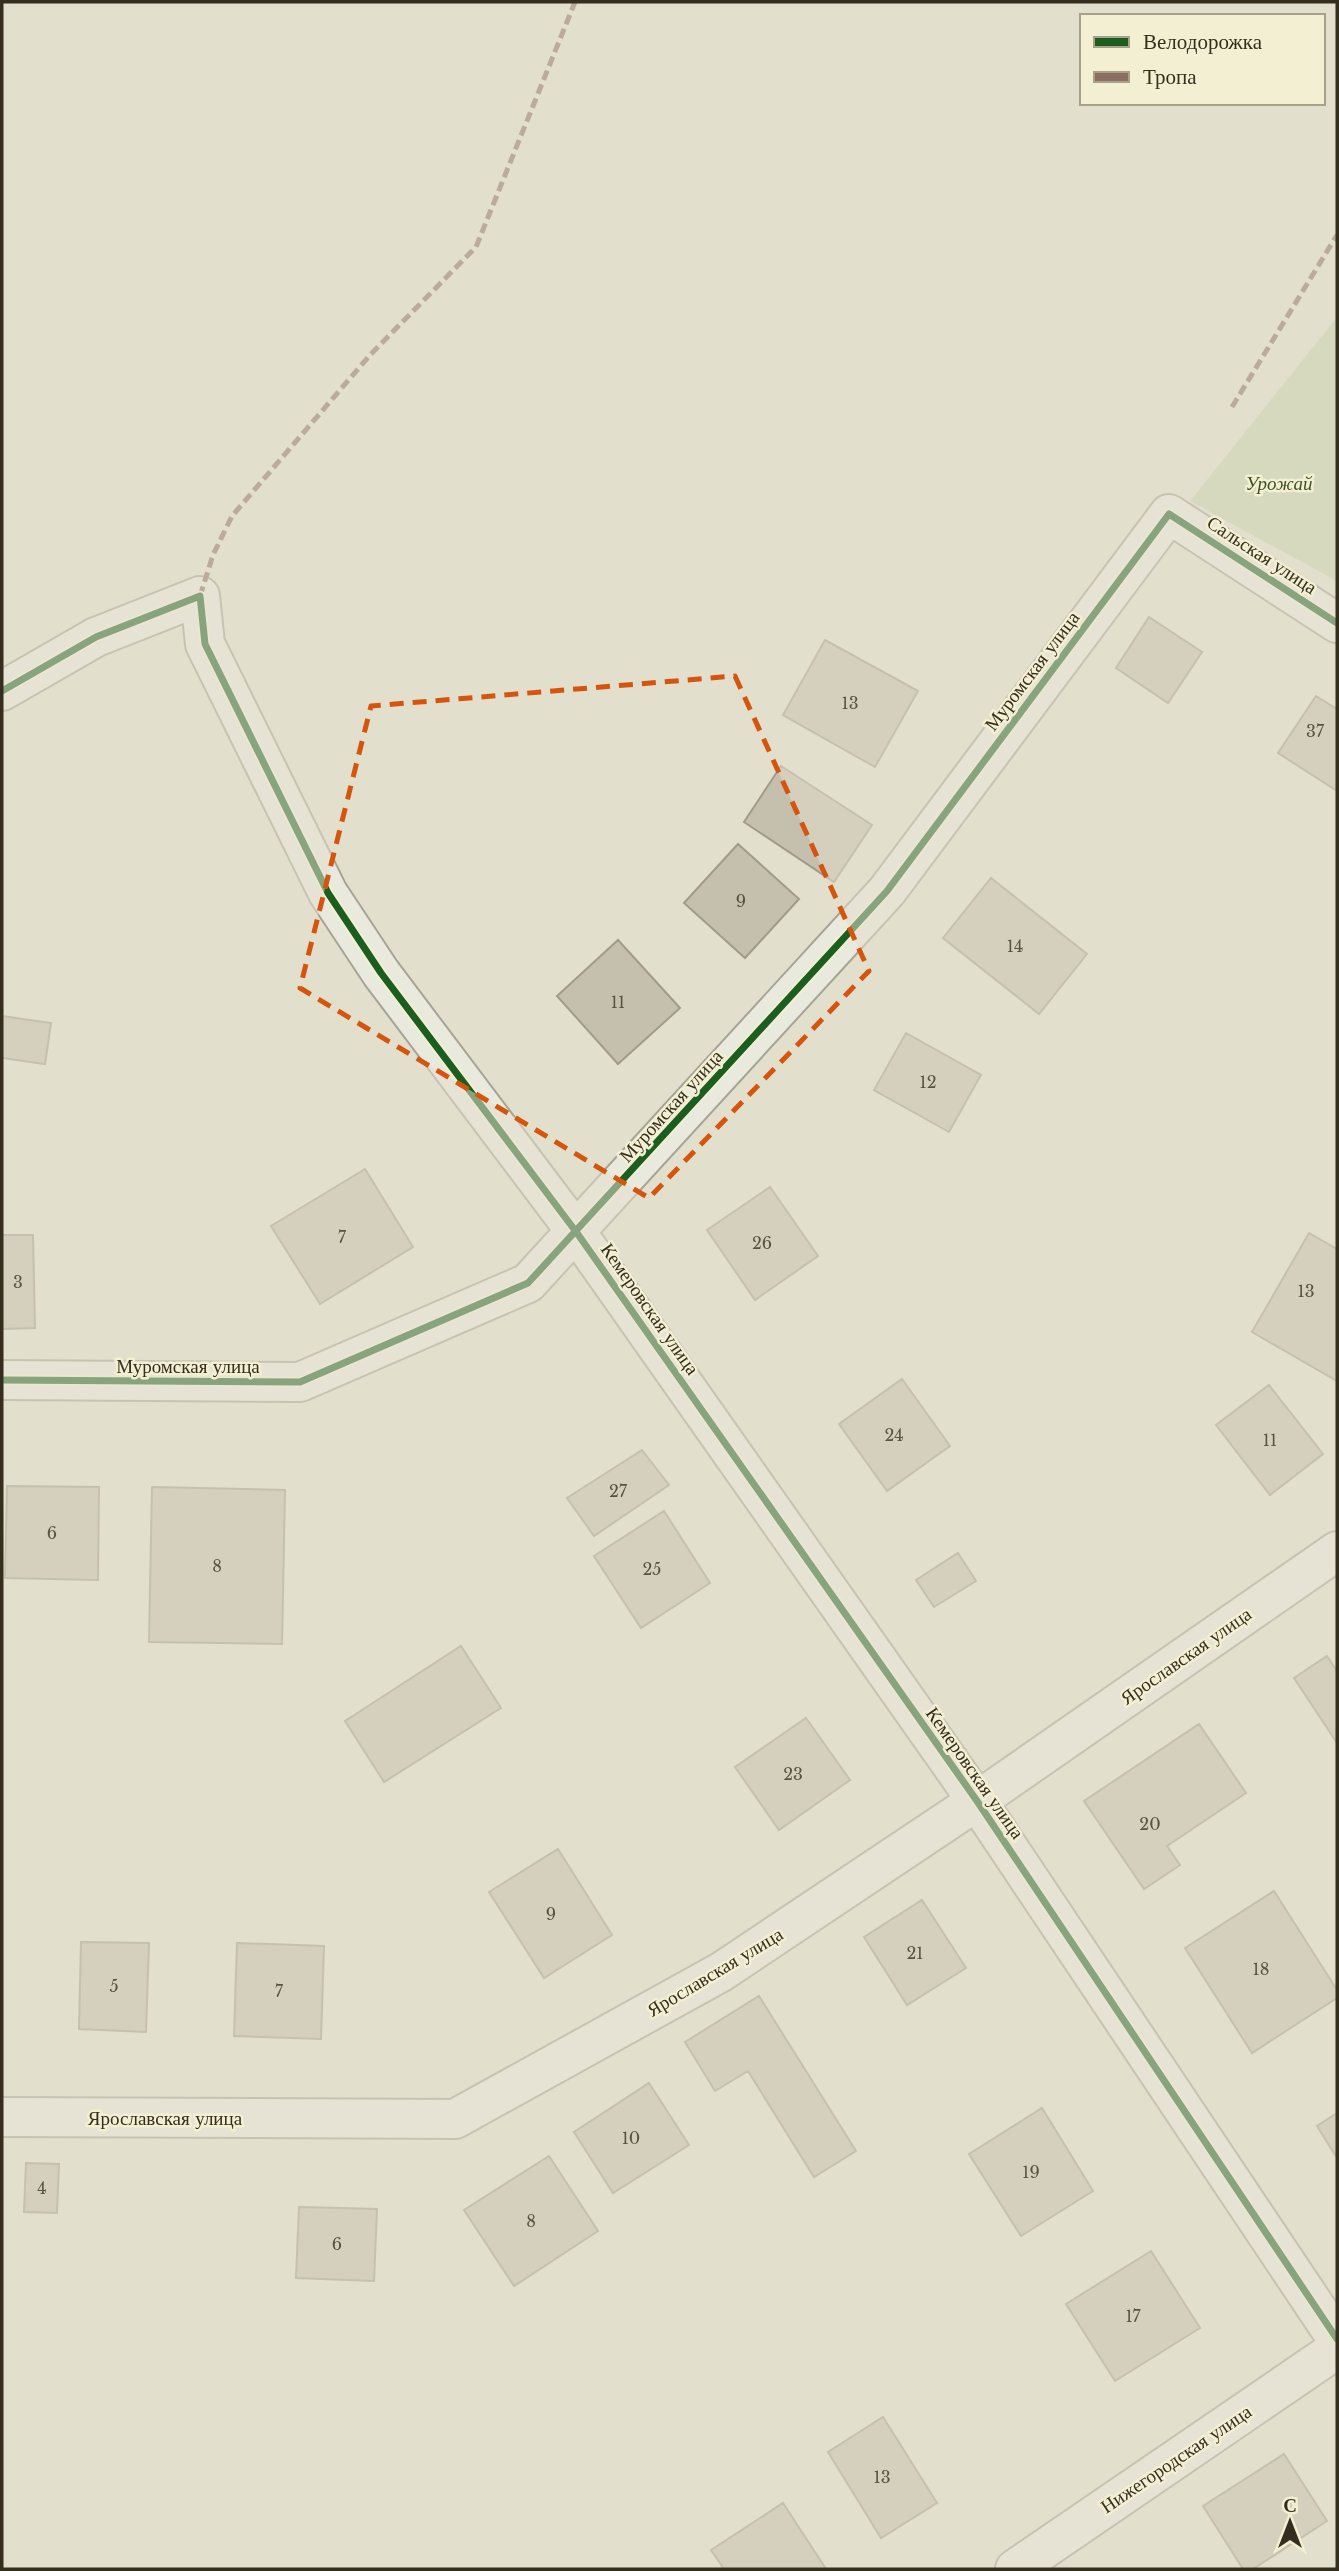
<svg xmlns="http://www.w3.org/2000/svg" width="1339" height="2571" viewBox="0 0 1339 2571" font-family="'Libre Baskerville',serif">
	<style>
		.green { fill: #cbd2af }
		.building { fill: #c5bfad; stroke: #a29b8c; stroke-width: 2 }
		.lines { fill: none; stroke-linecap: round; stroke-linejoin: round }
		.street-casing { stroke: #a7a395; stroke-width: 42 }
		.street { stroke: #eae9dd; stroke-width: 38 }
		.quiet { stroke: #8d6e63; stroke-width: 5; stroke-dasharray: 10 5; stroke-linecap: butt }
		.cycleway-casing { stroke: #f3efd2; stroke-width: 11 }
		.cycleway { stroke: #1b5e20; stroke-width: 7 }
		.marked { fill: none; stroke: #d6550e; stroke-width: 5; stroke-dasharray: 14 9; stroke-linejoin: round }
		.labels { text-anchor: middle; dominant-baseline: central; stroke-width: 5; stroke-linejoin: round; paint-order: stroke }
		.number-label { font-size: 16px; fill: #595242 }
		.park-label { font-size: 19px; font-style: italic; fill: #3d5026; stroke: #f3efd2 }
		.street-label { font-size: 19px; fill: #352d1e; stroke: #f3efd2 }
	</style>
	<rect width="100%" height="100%" fill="#e2dfcc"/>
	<path class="green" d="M1337 317V581L1190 501Z"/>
	<path class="building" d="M1149 617 1202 652 1168 703 1116 668Z
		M825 640 918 691 875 767 783 715Z
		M1316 696 1337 709V791L1278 753Z
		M781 766 872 825 834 882 744 822Z
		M738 844 799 899 745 958 684 903Z
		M991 878 1087 954 1039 1014 943 938Z
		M618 940 680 1008 618 1064 557 996Z
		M2 1016 51 1023 45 1064 2 1058Z
		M906 1033 981 1075 949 1132 874 1090Z
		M365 1169 413 1247 320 1304 271 1226Z
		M770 1187 818 1256 755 1300 707 1230Z
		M1309 1233 1337 1249V1381L1252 1332Z
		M2 1235H33L35 1328 2 1329Z
		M902 1379 950 1446 887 1491 839 1424Z
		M1269 1385 1323 1454 1270 1495 1216 1425Z
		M642 1450 669 1485 594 1536 567 1498Z
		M7 1486 99 1487 98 1580 5 1578Z
		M152 1487 285 1490 282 1644 149 1642Z
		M664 1511 710 1583 641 1628 594 1556Z
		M958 1553 976 1581 934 1607 916 1580Z
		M461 1646 501 1708 384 1782 345 1721Z
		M1327 1656 1337 1671V1743L1294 1678Z
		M806 1718 850 1780 779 1830 735 1767Z
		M1199 1724 1246 1793 1167 1846 1180 1865 1144 1889 1084 1801Z
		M558 1849 612 1935 544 1978 489 1892Z
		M1274 1891 1337 1990V1998L1252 2053 1185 1948Z
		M922 1900 966 1968 907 2005 864 1937Z
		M81 1942 149 1943 146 2032 79 2029Z
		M237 1943 324 1946 321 2039 234 2036Z
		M759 1996 856 2151 814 2177 748 2071 715 2091 685 2042Z
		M649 2083 689 2145 613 2193 574 2132Z
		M1042 2108 1093 2191 1021 2236 969 2154Z
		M1337 2113V2158L1317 2126Z
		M549 2156 598 2231 514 2286 464 2210Z
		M26 2163 59 2164 57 2213 24 2212Z
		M299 2207 377 2209 374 2281 296 2278Z
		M1151 2251 1200 2328 1115 2381 1066 2304Z
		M883 2417 937 2503 881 2538 828 2452Z
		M1284 2454 1327 2521 1253 2569H1243L1203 2506Z
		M783 2503 826 2569H724L711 2550Z"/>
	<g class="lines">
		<g class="street-casing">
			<path id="street" d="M2 691 96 637 200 596 205 644 328 893 381 973 577 1233 977 1801 1337 2339
				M2 1380 300 1382 528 1283 887 891 1169 514 1337 623
				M2 2117 455 2119 721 1972 977 1801 1337 1551
				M1015 2569 1337 2349"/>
		</g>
		<use href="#street" class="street"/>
		<path class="quiet" d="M1232 407 1337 235
			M200 596 213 555 232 516 370 355 476 247 575 2"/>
		<g class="cycleway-casing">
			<path id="cycleway" d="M2 691 96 637 200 596 205 644 328 893 381 973 577 1233 977 1801 1337 2339
				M2 1380 300 1382 528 1283 887 891 1169 514 1337 623"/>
		</g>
		<use href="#cycleway" class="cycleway"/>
	</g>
	<path d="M0 0H1339V2571H0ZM735 676 869 971 649 1198 300 988 371 706Z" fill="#e2dfcc" fill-opacity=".55" fill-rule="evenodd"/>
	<path class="marked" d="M735 676 869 971 649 1198 300 988 371 706Z"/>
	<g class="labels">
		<g class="number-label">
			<text x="850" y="703">13</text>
			<text x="1315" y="731">37</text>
			<text x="741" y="901">9</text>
			<text x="1015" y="946">14</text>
			<text x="618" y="1002">11</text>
			<text x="928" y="1082">12</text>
			<text x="342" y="1237">7</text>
			<text x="762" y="1243">26</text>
			<text x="18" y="1282">3</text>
			<text x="1306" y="1291">13</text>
			<text x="894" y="1435">24</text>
			<text x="1270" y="1440">11</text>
			<text x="618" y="1491">27</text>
			<text x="52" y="1533">6</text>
			<text x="217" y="1566">8</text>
			<text x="652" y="1569">25</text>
			<text x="793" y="1774">23</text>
			<text x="1150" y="1824">20</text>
			<text x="551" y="1914">9</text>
			<text x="915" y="1953">21</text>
			<text x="1261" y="1969">18</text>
			<text x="114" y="1986">5</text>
			<text x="279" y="1991">7</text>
			<text x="631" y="2138">10</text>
			<text x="1031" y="2172">19</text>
			<text x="42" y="2188">4</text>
			<text x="531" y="2221">8</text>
			<text x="337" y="2244">6</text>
			<text x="1133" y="2316">17</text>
			<text x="882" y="2477">13</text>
		</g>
		<g class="park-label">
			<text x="1279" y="483">Урожай</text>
		</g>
		<g class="street-label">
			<text transform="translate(1262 555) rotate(33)">Сальская улица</text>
			<text transform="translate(1032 671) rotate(-53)">Муромская улица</text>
			<text transform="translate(671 1106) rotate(-48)">Муромская улица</text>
			<text transform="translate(650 1309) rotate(55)">Кемеровская улица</text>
			<text x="188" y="1366">Муромская улица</text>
			<text transform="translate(1186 1656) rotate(-35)">Ярославская улица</text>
			<text transform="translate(975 1773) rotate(55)">Кемеровская улица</text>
			<text transform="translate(715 1972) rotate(-31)">Ярославская улица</text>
			<text x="165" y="2118">Ярославская улица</text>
			<text transform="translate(1176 2459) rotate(-34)">Нижегородская улица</text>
		</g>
	</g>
	<rect width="1339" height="2571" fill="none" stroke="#352d1e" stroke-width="7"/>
	<rect x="1080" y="14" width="245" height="91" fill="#f3efd2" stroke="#a7a18a" stroke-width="2"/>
	<rect x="1094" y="37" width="35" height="10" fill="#1b5e20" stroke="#a7a18a" stroke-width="2"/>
	<text x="1143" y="49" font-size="21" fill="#352d1e">Велодорожка</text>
	<rect x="1094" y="72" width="35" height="10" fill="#8d6e63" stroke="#a7a18a" stroke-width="2"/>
	<text x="1143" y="84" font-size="21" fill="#352d1e">Тропа</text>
	<g transform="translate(1290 2522)" stroke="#f3efd2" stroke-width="5" paint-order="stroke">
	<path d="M0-5L12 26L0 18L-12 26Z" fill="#352d1e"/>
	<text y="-10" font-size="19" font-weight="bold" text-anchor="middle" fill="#352d1e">С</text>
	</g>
</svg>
